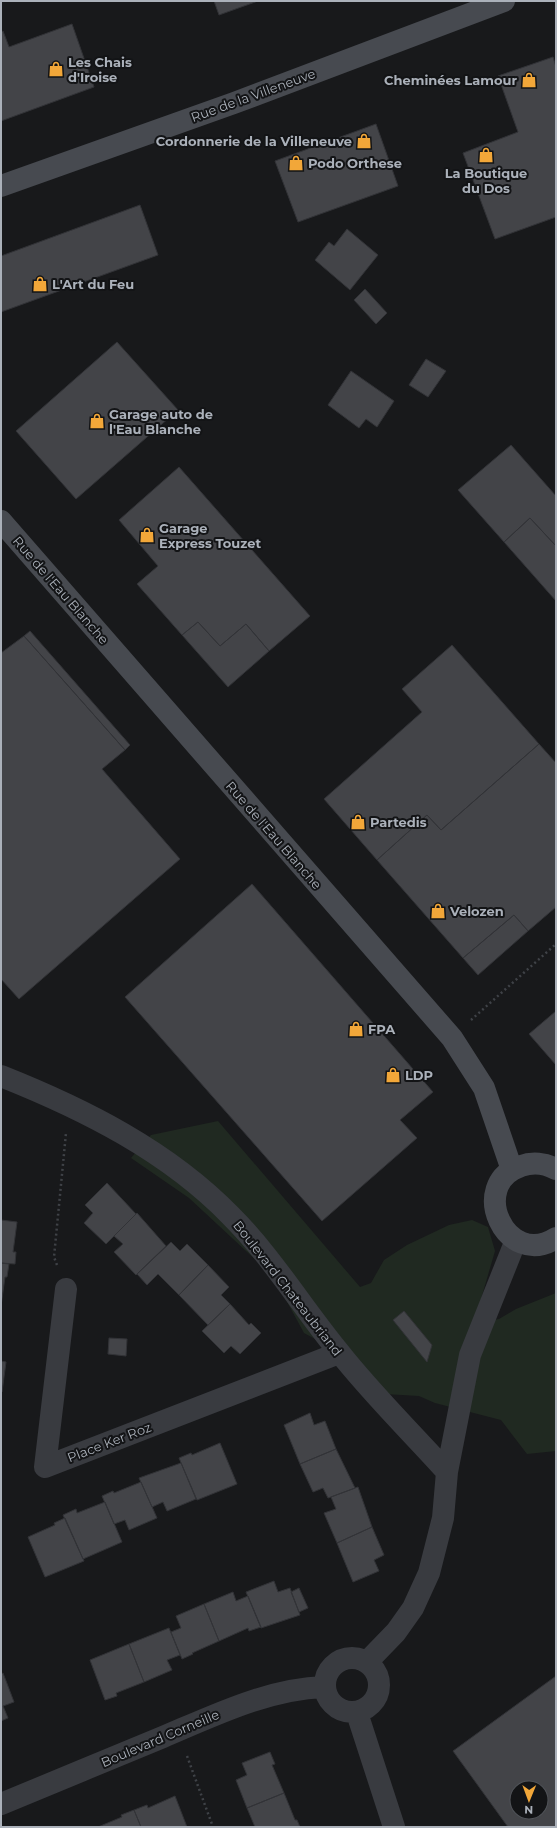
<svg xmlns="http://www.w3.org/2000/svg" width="557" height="1828" viewBox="0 0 557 1828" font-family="Montserrat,sans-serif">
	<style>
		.green { fill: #202921 }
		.building { fill: #434448; stroke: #323337; fill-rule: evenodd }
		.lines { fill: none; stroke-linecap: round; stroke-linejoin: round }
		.path { stroke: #3f4247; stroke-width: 2.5; stroke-dasharray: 2 3; stroke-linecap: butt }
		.street { stroke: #393b40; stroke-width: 22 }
		.secondary { stroke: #474a50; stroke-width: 22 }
		.labels { text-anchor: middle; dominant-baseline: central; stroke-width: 4; stroke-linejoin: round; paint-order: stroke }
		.poi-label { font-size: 13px; font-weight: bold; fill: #abb1ba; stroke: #131416; text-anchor: start }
		.street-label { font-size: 13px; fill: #abb1ba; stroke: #131416 }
	</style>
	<rect width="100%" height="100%" fill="#18191b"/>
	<path class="green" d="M218 1121 360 1287 371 1283 384 1260 407 1245 449 1225 472 1220 488 1227 495 1251 474 1323 499 1319 516 1309 556 1293V1451L527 1454 501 1420 435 1403 419 1396 385 1394 361 1364 304 1333 273 1276 189 1198 131 1158 151 1135Z"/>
	<path class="building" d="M214 1H258L219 15Z
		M72 24 94 87 1 121V32L3 31 9 47Z
		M553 57 556 67V217L495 239 463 153 518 132 498 76Z
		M376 124 398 186 298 222 275 161Z
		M140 205 158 255 1 312V256Z
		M347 229 378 255 350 290 315 260 329 242 334 246Z
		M365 289 387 313 376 324 354 300Z
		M117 342 178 410 76 499 16 431Z
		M426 359 446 371 428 397 409 385Z
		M351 371 394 401 377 427 366 419 359 428 328 405Z
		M511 445 556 496V546L530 518 504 542 458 490Z
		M179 467 310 616 269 651 246 624 220 646 198 622 182 635 137 584 158 566 119 520Z
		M530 518 556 546V601L504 542Z
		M198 622 220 646 246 624 269 651 228 687 182 635Z
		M30 631 130 745 125 750 24 636Z
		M24 636 125 750 102 769 180 859 19 999 1 979V653Z
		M452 645 539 744 441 830 427 815 377 860 324 799 422 712 402 689Z
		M539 744 556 763V907L528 931 514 915 463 958 377 860 427 815 441 830Z
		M252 884 433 1092 400 1120 417 1138 322 1221 125 997Z
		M514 915 528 931 478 975 463 958Z
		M556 1011V1065L529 1034Z
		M107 1183 136 1214 106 1244 84 1223 93 1213 85 1205Z
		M137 1213 166 1246 136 1275 114 1252 123 1244 114 1236Z
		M1 1220 17 1222 13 1252H16L15 1264 1 1263Z
		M171 1242 180 1251 187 1244 208 1265 179 1295 158 1274 147 1285 137 1274Z
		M1 1263 9 1264 7 1277H5L1 1306Z
		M208 1265 229 1287 221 1295 230 1304 208 1325 179 1295Z
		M230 1304 249 1325 251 1323 261 1333 240 1354 231 1346 224 1353 202 1331Z
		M404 1311 432 1345 427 1362 393 1320Z
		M109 1338 127 1339 126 1356 108 1354Z
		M1 1361 6 1362 2 1392H1Z
		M310 1413 314 1425 325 1421 336 1449 300 1464 284 1425Z
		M220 1443 237 1484 197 1500 179 1458 191 1453 192 1455Z
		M336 1449 355 1488 328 1498 323 1488 313 1492 300 1464Z
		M181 1463 196 1499 167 1511 163 1502 152 1507 139 1478Z
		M141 1482 157 1518 129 1530 125 1520 114 1524 102 1496 113 1491 114 1493Z
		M358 1487 372 1527 337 1543 324 1513 336 1509 331 1497Z
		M105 1502 122 1542 83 1559 63 1515 76 1509 77 1513Z
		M65 1518 84 1561 45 1577 28 1537 55 1525 54 1523Z
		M372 1527 384 1555 374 1560 379 1571 353 1582 337 1543Z
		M274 1581 278 1592 290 1588 300 1615 261 1628 246 1592Z
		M299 1588 308 1608 299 1612 291 1592Z
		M233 1592 236 1601 248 1596 261 1627 249 1631 248 1628 219 1641 204 1604Z
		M204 1604 219 1641 192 1653 193 1654 182 1659 171 1632 181 1628 176 1616Z
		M169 1628 180 1655 167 1660 172 1670 144 1682 129 1644Z
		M129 1644 144 1682 116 1693 117 1696 105 1700 90 1660Z
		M3 1673 14 1702 3 1706 8 1718 1 1721V1674Z
		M556 1676V1827H508L453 1751ZM517 1788H541V1812H517Z
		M270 1752 275 1764 272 1765 284 1793 247 1808 236 1780 247 1775 242 1763Z
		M284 1793 295 1820H297L300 1827H255L247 1808Z
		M175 1796 187 1827H141L134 1810 147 1805 148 1808Z
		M134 1810 141 1827H98L122 1817 121 1815Z"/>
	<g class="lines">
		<path class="path" d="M471 1020 556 944
			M57 1265 54 1257 66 1133
			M187 1756 213 1827"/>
		<path class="street" d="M1 1076C84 1109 168 1151 231 1216 272 1257 302 1307 339 1352 372 1394 411 1432 447 1472
			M66 1289 45 1467 339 1353
			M325 1685a27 27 0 1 1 54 0a27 27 0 1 1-54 0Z
			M367 1662 396 1632 413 1608 429 1573 443 1518 447 1472 470 1355 516 1240
			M357 1713 394 1827
			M1 1804C55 1782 109 1759 163 1737 215 1715 268 1689 324 1687"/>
		<path class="secondary" d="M1 186 234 103 504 1
			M1 521 452 1038 484 1088 512 1170
			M556 1169C545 1163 532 1162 521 1166 467 1184 506 1270 556 1238"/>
	</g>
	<defs>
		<g id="shop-bare" transform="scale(1.2)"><path d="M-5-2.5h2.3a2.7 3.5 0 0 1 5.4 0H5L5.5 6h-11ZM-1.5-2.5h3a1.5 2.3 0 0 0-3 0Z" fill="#f2a739" stroke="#131416" stroke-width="2.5" paint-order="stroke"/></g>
	</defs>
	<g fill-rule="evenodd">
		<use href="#shop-bare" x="56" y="69"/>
		<use href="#shop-bare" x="529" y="80"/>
		<use href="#shop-bare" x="364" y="141"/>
		<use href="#shop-bare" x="486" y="155"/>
		<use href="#shop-bare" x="296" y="163"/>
		<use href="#shop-bare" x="40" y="284"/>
		<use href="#shop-bare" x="97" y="421"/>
		<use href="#shop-bare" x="147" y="535"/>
		<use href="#shop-bare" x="358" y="822"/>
		<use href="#shop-bare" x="438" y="911"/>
		<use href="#shop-bare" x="356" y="1029"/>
		<use href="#shop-bare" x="393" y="1075"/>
	</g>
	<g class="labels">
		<g class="poi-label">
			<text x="68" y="62">Les Chais<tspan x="68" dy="15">d'Iroise</tspan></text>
			<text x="517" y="80" text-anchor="end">Cheminées Lamour</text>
			<text x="352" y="141" text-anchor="end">Cordonnerie de la Villeneuve</text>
			<text x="308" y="163">Podo Orthese</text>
			<text x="486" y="173" text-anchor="middle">La Boutique<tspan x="486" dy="15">du Dos</tspan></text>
			<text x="52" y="284">L'Art du Feu</text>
			<text x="109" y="414">Garage auto de<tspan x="109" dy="15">l'Eau Blanche</tspan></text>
			<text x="159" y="528">Garage<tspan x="159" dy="15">Express Touzet</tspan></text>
			<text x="370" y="822">Partedis</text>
			<text x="450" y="911">Velozen</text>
			<text x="368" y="1029">FPA</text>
			<text x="405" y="1075">LDP</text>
		</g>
		<g class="street-label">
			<text transform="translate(253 95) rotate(-20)">Rue de la Villeneuve</text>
			<text transform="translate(61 590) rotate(49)">Rue de l'Eau Blanche</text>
			<text transform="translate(274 835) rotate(49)">Rue de l'Eau Blanche</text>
			<text transform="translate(288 1288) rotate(52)">Boulevard Chateaubriand</text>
			<text transform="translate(109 1442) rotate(-21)">Place Ker Roz</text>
			<text transform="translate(160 1738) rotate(-23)">Boulevard Corneille</text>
		</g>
	</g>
	<rect width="557" height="1828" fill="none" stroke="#abb1ba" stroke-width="4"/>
	<g transform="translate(529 1800) rotate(181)"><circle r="19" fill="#131416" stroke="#505358"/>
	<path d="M0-3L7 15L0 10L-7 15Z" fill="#f2a739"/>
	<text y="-6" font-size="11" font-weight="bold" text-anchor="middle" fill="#abb1ba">N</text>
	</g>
</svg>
